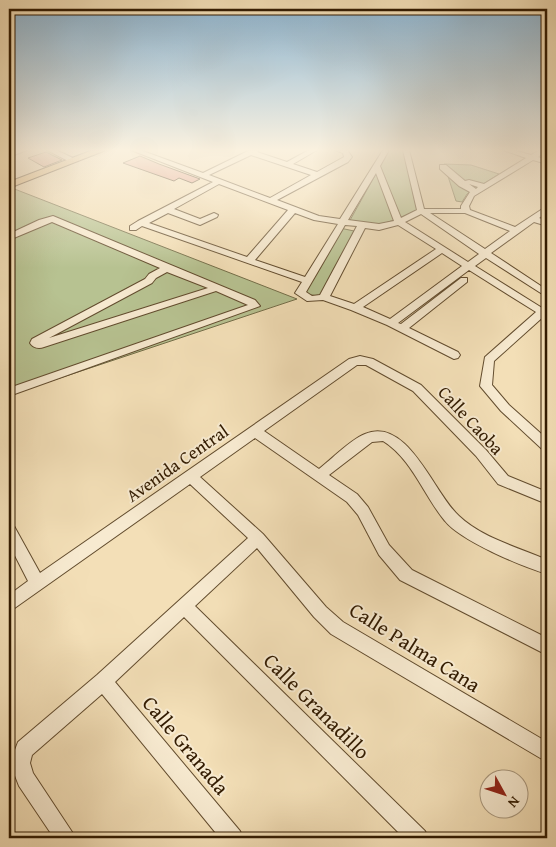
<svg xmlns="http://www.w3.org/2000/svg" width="556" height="847" viewBox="0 0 556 847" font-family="'Gentium Book Plus',serif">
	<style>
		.green { fill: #b7c291; stroke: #746e49 }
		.building { fill: #e39b8c; stroke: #321b01 }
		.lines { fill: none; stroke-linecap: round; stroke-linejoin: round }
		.minor-casing { stroke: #624c2e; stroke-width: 2 }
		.major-casing { stroke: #321b01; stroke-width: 2 }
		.minor { fill: #f7ead0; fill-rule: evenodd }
		.major { fill: #eac07c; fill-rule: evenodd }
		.labels { text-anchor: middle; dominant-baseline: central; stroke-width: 4; stroke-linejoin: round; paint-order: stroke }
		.street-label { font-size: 18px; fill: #321b01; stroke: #f7ead0 }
		.near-street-label { font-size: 21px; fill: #321b01; stroke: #f7ead0 }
	</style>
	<rect width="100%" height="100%" fill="#f3dfb7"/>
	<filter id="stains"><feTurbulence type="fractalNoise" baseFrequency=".004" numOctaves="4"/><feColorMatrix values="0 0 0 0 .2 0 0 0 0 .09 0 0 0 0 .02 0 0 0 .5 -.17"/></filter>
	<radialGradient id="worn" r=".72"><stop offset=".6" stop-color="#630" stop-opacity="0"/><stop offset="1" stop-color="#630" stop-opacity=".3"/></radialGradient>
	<path class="green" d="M389 150H403L417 210 400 218 380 165Z
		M444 164 471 165 499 174 467 194 462 202 456 201Z
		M377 172 394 220 379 225 349 222Z
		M12 188 297 299 9 395V189Z
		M340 228 354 231 324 297 300 293Z"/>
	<path class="building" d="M46 152 62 160 44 167 28 158Z
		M140 156 159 164 200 179 192 183 179 178 174 181 123 163Z"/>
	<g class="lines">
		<g class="minor-casing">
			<path id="minor" d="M17 150H27L9 157V153Z
				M47 150H56L77 160 70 162Z
				M131 150H140L203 173 248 151 259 150 257 152 287 162 309 150H317L293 164 317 172 344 157 343 153 335 150 348 151 352 157 348 162 277 200 319 216 340 219 383 150H389L380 166 401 218 417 210 403 150H409L424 209H461V206L470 192 459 186 440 169V165H446L465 181 469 180 484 184 526 158 503 150H513L531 155 540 150H547L538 157 547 160V164L533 160 474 196 469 206 470 210 515 227 547 206V212L539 218 547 221V226L534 222 491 253 547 290V297L486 258 475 266 547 311V318L543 317 494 361 492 385 509 405 547 439V451L542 449 501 411 480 386 485 357 536 312 469 270 398 323 401 324 461 278H467V282L409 328 458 352 460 355 458 358 454 359 387 325 351 310 323 300 307 301 295 293 302 282 142 226 136 230H130V226L138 221 213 182ZM251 155 311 175 270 198 209 175ZM376 173 394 221 379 224 348 220ZM219 184 288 210 247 257 149 223 168 213 200 225 217 217 218 215 214 213 200 219 174 209ZM469 184 478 187 476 189ZM295 213 314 220 338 224 305 277 255 260ZM430 213H465L510 231 485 249ZM421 214 479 254 468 262 405 222ZM345 225 357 226 320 295 312 296 306 292ZM398 225 436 249 354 304 330 296 365 228 379 230ZM442 253 462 266 390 319 363 307Z
				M53 216 255 300 260 306 9 396V388L248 305 216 291 44 347C39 349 33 348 30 343L32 339 145 279 149 274 160 268 52 222 9 240V234L39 220ZM167 272 208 288 49 338 152 283 156 278Z
				M360 356 373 359 421 385 486 450 508 476 547 492V504L498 484 476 456 413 391 366 365H357L264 431 319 469C332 459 350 440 365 434 408 416 434 494 459 516 482 538 518 547 547 560V574C521 566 461 541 445 521 424 496 412 459 383 441L372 442 329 475 357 494 368 507 389 545 412 570 547 638V655L400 580 379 555 358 515 347 502 255 438 200 477 263 534 326 607 343 622 547 742V762L331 634 314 617 257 548 195 606 425 831 428 838H404L184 617 115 682 240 831 243 838H220L102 694 32 755 30 763 33 773 76 838H54L19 786 10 763 18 742 97 675 248 538 190 484 9 612V595L28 581 9 544V524L14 526 40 573 349 359Z"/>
		</g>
		<g class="major-casing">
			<path id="major" d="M93 150H106L9 188V182Z"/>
		</g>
		<use href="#minor" class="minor"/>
		<use href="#major" class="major"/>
	</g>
	<linearGradient id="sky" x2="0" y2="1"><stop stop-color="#8bb6d5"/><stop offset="0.56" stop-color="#faf1df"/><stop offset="1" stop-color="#faf1df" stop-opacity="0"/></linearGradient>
	<rect width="556" height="268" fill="url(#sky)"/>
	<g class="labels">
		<g class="street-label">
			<text transform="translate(471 420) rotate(47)">Calle Caoba</text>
			<text transform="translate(177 463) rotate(-35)">Avenida Central</text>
		</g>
		<g class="near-street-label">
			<text transform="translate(415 647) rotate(32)">Calle Palma Cana</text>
			<text transform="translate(317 706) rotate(45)">Calle Granadillo</text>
			<text transform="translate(186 745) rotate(50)">Calle Granada</text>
		</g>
	</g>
	<rect width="556" height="847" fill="none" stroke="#f3dfb7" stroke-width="30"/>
	<rect x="10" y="10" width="536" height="827" fill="none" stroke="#321b01" stroke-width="2.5"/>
	<rect x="15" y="15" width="526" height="817" fill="none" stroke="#321b01"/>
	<g transform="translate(504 794) rotate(130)"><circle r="24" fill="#f7ead0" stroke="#a8977d"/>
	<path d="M0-4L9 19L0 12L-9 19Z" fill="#8f2418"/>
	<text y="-8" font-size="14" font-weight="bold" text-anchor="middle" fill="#321b01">N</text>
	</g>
	<rect width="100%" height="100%" filter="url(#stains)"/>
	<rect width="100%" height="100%" fill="url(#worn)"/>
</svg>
